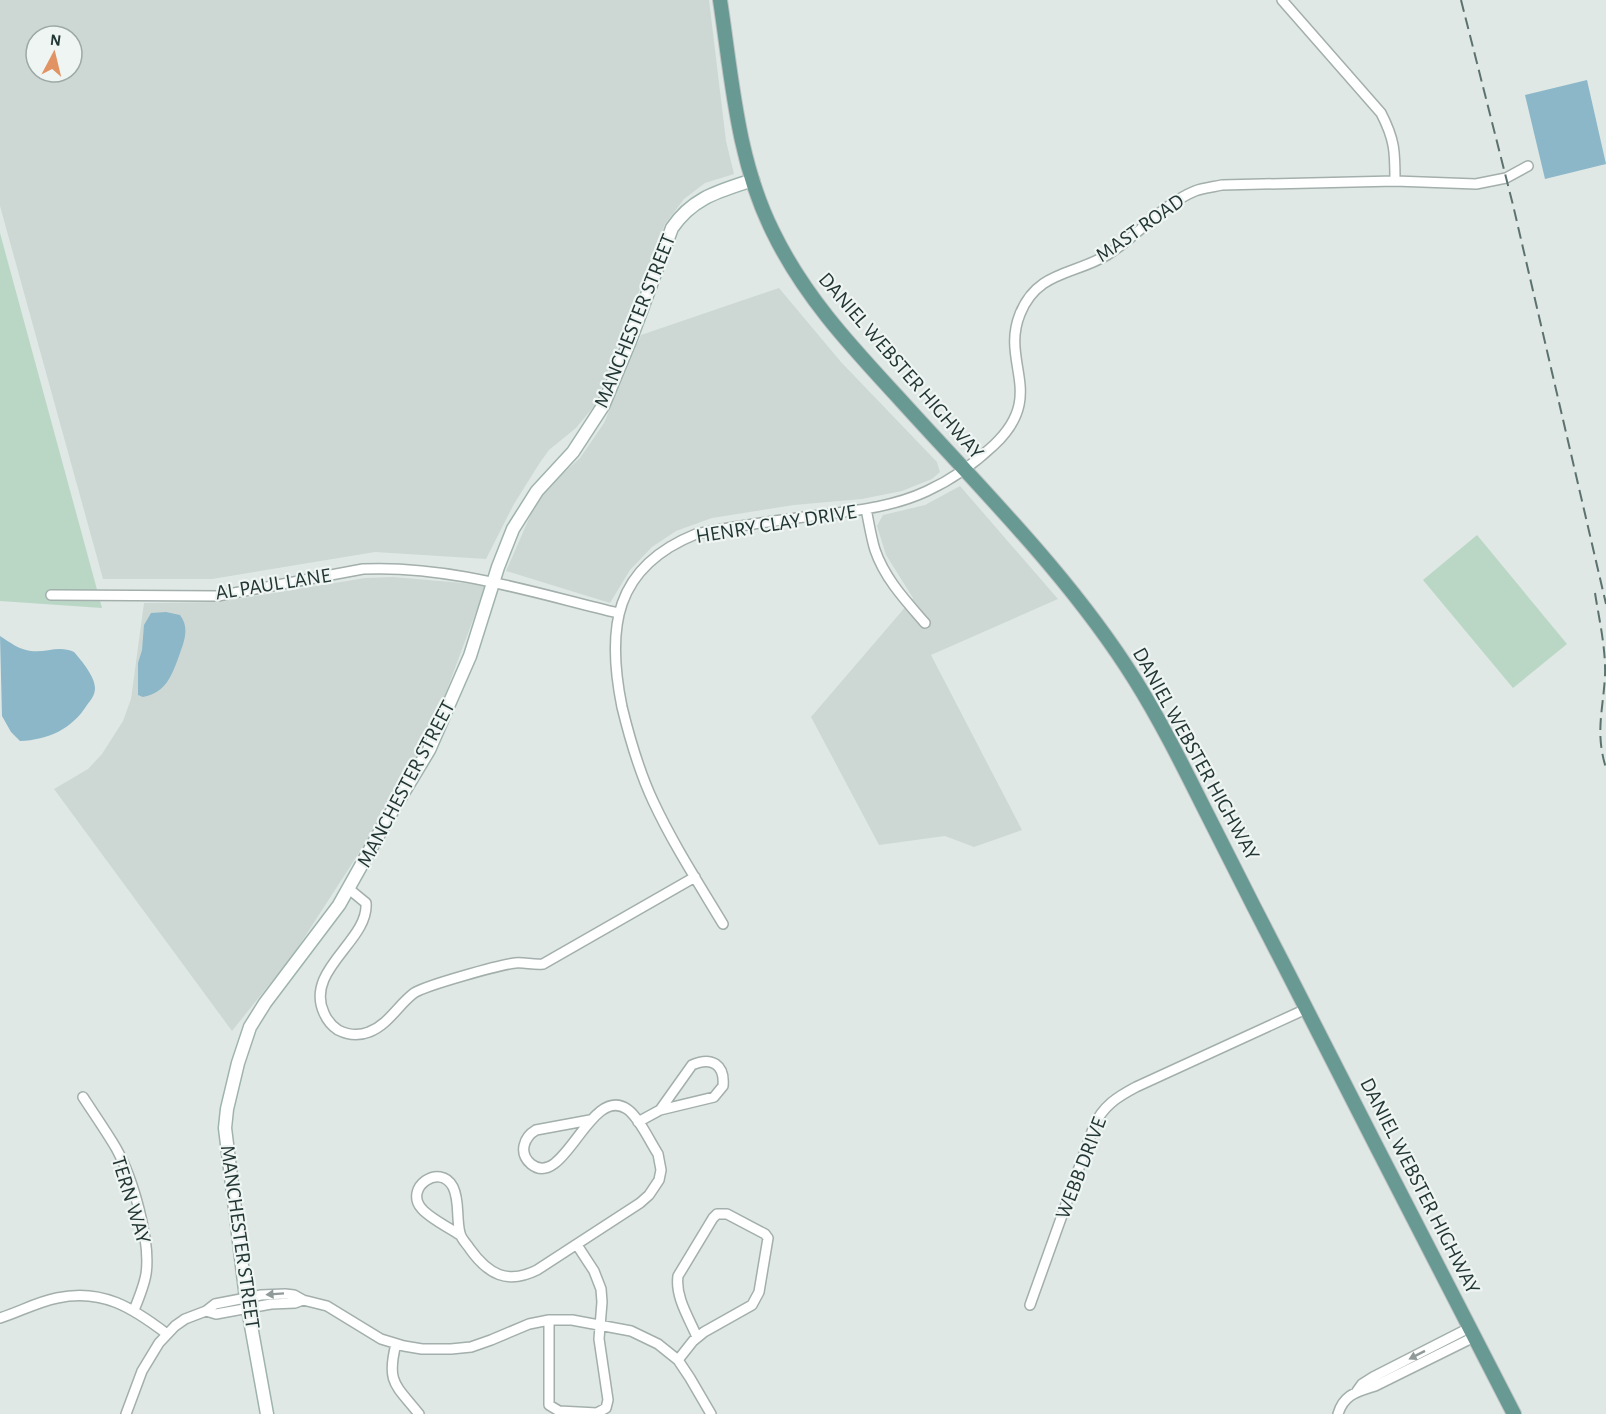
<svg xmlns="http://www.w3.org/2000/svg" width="1606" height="1414" viewBox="0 0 1606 1414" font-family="'Alegreya Sans',sans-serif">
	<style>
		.built { fill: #cdd8d4; fill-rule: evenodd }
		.green { fill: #bad7c5 }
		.water { fill: #8cb7c8 }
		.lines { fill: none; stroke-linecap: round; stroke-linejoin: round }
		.street-casing { stroke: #a3afac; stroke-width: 12 }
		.secondary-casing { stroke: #9fb3ae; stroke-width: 15 }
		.primary-casing { stroke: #bdc3c2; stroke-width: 16 }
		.street { stroke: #fff; stroke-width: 9 }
		.secondary { stroke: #fff; stroke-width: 12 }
		.primary { stroke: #689993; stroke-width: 14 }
		.rail { stroke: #5c726f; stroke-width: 2; stroke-dasharray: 12 6; stroke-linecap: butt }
		.oneway { fill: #909a99 }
		.labels { text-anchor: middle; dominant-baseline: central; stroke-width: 4.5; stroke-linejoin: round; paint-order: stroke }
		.street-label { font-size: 21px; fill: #223633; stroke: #eff5f3 }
	</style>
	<rect width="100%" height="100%" fill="#dfe8e5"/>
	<path class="built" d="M0 0H709L726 141 734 174 705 183 684 199 665 224 595 405 576 428 549 450 539 464 514 504 486 559 375 552 212 579H103L0 206ZM36 36H72V72H36Z
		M779 288 841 362 937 462 940 472 932 479 902 491 862 499 794 505 712 518 676 531 652 547 630 570 610 603 506 571 531 514 548 487 580 458 604 423 641 335Z
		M960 486 1058 599 931 655 1022 830 974 847 945 836 879 845 811 717 913 598 886 555 877 526 883 515 925 505Z
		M393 577 486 585 436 719 411 771 386 804 366 842 293 955 232 1031 54 789 88 769 102 754 123 721 131 699 144 603 220 602 365 578Z"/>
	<path class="green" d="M0 233 102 608 0 601Z
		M1477 535 1567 644 1513 688 1423 580Z"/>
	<path class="water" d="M1587 80 1606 164 1545 179 1525 95Z
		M166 612 180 615C190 628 184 642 179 656 172 675 166 693 143 697L138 695V663L142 650 144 625 151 613Z
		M0 636C9 642 20 650 31 651 46 653 59 645 74 652 82 661 95 677 95 688 95 695 91 700 87 705 72 729 48 740 20 741L11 732 2 716Z"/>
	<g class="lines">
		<g class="street-casing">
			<path id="street" d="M1282 0 1381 113C1395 140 1395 152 1395 181
				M866 509C869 523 871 537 875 550 885 579 906 601 925 623
				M51 595 218 596 363 569C450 565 534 593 618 613
				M349 889 366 903C369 941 304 970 324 1013 327 1020 332 1026 338 1030 348 1035 359 1036 369 1032 388 1025 398 1005 414 993 427 985 499 965 515 963 524 962 533 965 543 964L695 877
				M723 924C699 884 673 844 653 801 639 771 630 740 622 707 606 628 614 567 696 534 734 526 773 521 812 516 851 511 891 508 927 491 951 480 975 463 994 445 1047 395 1000 363 1020 314 1037 271 1074 275 1107 255 1138 236 1161 205 1195 191 1203 188 1213 187 1222 185L1395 181 1476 184 1506 178 1528 166
				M83 1097C94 1114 106 1131 116 1148 133 1178 151 1241 146 1274 144 1286 139 1298 134 1310
				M638 1122 660 1110 692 1065C712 1056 725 1065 723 1086L714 1097 660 1110
				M460 1235C448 1227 431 1219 422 1209 403 1188 440 1162 453 1187 460 1201 456 1219 460 1233 461 1239 467 1244 470 1249 488 1274 507 1285 537 1270L640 1203 649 1195 659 1180 661 1170 658 1154C650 1142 639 1117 627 1109 590 1084 564 1191 531 1164 518 1153 524 1137 536 1130L590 1120
				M1030 1305 1094 1126C1103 1106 1117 1097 1136 1087L1306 1009
				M206 1311 216 1314 271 1304 295 1303 303 1300
				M0 1318C19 1312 37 1302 57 1298 102 1288 133 1308 167 1334
				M549 1320V1405L559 1411 597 1413 606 1408 608 1400 599 1339 602 1302 601 1289 594 1271 577 1245
				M396 1344C386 1383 396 1385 419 1414
				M678 1360 693 1341 704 1332 752 1305 759 1292 768 1238 765 1234 727 1214H717L713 1218 678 1276C675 1297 689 1318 697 1337
				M1357 1391 1362 1384 1373 1377 1469 1328
				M126 1414 142 1371 159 1343 175 1326 185 1319 206 1311 215 1304 261 1295 285 1294 294 1295 303 1300 327 1306 381 1339 404 1346 422 1349H451L471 1347 491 1340 529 1324 549 1320H572L631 1331 658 1344 678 1360 690 1378 711 1414
				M1338 1414C1344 1394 1357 1392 1375 1386L1474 1337"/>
		</g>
		<g class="secondary-casing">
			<path id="secondary" d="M267 1414 246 1298 225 1128 227 1109 238 1063 250 1027 265 1003 339 905 385 823 429 750 470 656 498 567 513 529 537 491 573 452 603 406 630 341 672 228C693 197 720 191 753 180"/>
		</g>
		<g class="primary-casing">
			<path id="primary" d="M720 0C732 79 737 160 773 232 804 296 850 345 897 396 979 487 1070 576 1135 680 1160 720 1181 762 1202 804 1230 860 1259 917 1288 973 1363 1120 1438 1268 1514 1414"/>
		</g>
		<use href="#street" class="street"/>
		<use href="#secondary" class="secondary"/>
		<use href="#primary" class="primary"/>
		<path class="rail" d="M1461 0 1513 205 1606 604
			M1595 593C1599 619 1606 648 1605 676 1603 711 1595 733 1606 768"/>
	</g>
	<defs><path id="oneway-solid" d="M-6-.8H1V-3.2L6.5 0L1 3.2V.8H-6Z" transform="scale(1.5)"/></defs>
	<g class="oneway">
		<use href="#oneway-solid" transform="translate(275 1294) rotate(176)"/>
		<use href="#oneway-solid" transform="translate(1417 1355) rotate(153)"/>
	</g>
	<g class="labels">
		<g class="street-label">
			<text transform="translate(1140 228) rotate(-35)">MAST ROAD</text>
			<text transform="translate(635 321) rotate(-68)">MANCHESTER STREET</text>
			<text transform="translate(901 366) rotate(49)">DANIEL WEBSTER HIGHWAY</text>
			<text transform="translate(776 524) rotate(-9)">HENRY CLAY DRIVE</text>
			<text transform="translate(273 584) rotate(-9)">AL PAUL LANE</text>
			<text transform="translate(1196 754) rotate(61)">DANIEL WEBSTER HIGHWAY</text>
			<text transform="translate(406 784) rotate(-62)">MANCHESTER STREET</text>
			<text transform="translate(1081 1168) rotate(-69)">WEBB DRIVE</text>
			<text transform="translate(1420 1186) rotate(63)">DANIEL WEBSTER HIGHWAY</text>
			<text transform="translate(131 1200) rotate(73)">TERN WAY</text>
			<text transform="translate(240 1237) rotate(82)">MANCHESTER STREET</text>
		</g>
	</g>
	<g transform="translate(54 54) rotate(7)"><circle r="28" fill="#eff5f3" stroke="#9da9a6" stroke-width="1.5"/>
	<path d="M0-4.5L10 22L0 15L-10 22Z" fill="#e29363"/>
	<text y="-9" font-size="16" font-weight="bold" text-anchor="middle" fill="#223633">N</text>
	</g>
</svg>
